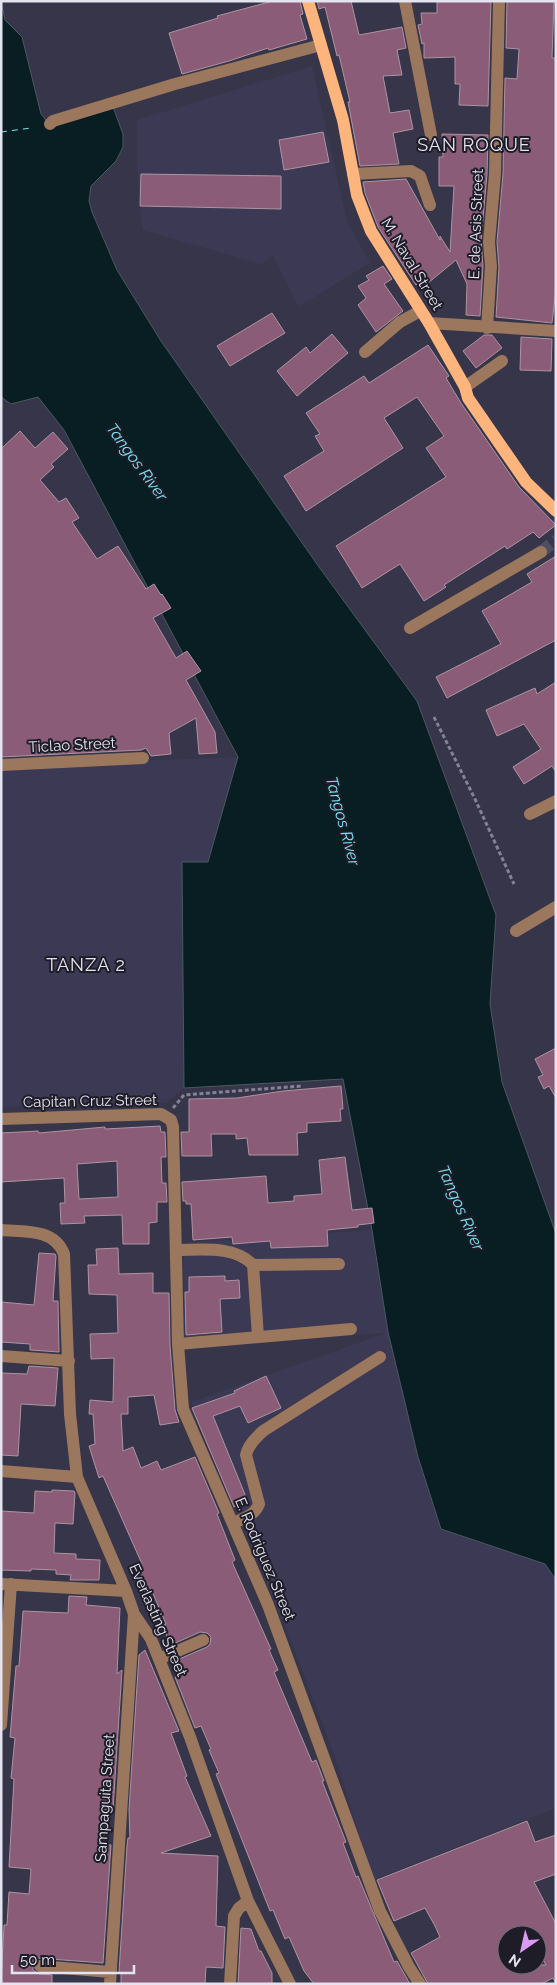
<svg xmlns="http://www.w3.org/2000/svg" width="557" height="1985" viewBox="0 0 557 1985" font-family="Raleway,sans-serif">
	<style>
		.built { fill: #3c3954 }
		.water { fill: #091e22; stroke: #4b5960 }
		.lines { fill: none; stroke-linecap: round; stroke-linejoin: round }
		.ferry { stroke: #7ae3f6; stroke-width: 1; stroke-dasharray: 6 5; stroke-linecap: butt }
		.building { fill: #8a5c77; stroke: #ad94a1; fill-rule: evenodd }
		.minor-tunnel { stroke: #504f62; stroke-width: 12; stroke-dasharray: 12 6; stroke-linecap: butt }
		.path { stroke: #848394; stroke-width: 3; stroke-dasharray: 4 2.5; stroke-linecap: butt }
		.minor { stroke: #9b775d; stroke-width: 12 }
		.major { stroke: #fdb57d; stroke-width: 12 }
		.labels { text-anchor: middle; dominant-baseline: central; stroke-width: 4; stroke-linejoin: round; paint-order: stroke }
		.street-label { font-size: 15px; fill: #e4e3f0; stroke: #1e1d27 }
		.water-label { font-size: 16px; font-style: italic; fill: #7ae3f6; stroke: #1e1d27 }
		.quarter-label { font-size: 18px; letter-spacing: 1px; fill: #e4e3f0; stroke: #1e1d27 }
	</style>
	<rect width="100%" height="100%" fill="#363549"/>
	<path class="built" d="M312 66 347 221 370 263 298 307 273 256 261 264 142 230 137 166V120Z
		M238 757 208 862 182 863 184 1088 166 1103 1 1107V766Z
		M372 1230 388 1332 418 1457 441 1529 545 1564 556 1580V1808L373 1880 337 1762 291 1641 191 1402 386 1333 185 1348 183 1243Z"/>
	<path class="water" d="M1 1 5 20 22 37 41 114 48 123 113 107 123 134V147L116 161 91 186 89 201 92 212 117 270 161 341 319 567 417 701 496 915 490 1004 502 1082 556 1234V1580L545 1564 441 1529 418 1457 388 1332 372 1230 343 1079 184 1088 182 862H208L238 757 64 430 38 397 11 404 1 397Z"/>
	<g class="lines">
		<path class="ferry" d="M1 132 31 128"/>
	</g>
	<path class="building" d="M273 1H300L303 14 300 15 307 39 269 50 268 48 229 61 182 74 169 33 218 18 217 16Z
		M317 1H351L359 35 402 27 406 48 397 50 402 75 383 76 390 113 409 110 413 129 393 133 399 164 360 166 348 102H350L339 55 337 56 325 7 319 9Z
		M437 1H491L488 106 459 105 460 84H455V57L424 58V43L422 44 418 25 422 24 421 13H437Z
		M507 1H554L552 58H556V289L552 323 496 317 499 267 497 242 503 174 505 78 517 79 519 49 506 48Z
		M323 132 329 162 284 170 279 140Z
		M442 134 488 135 487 174 481 241 483 266 480 316 466 315 467 284 456 260 428 283 424 278 416 285 378 227 365 193 363 182 406 179 440 240V236L450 252 454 186H439V157H443Z
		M141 174 281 176V209L140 206Z
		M383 266 392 279 384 284 403 311 376 332 358 305 366 298 358 286 369 280 366 276Z
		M272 313 285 333 230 366 217 346Z
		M332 334 348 353 297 396 277 371 306 347 310 353Z
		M484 335H492L502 348 476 368 463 351Z
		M521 337 552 339 551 371 520 370Z
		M428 345 449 376 446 378 461 403 519 487 556 525 539 538 533 532 507 549 505 546 444 585 446 587 424 601 400 564 362 588 336 546 446 477 426 448 444 436 417 397 384 418 403 448 306 511 284 476 324 451 315 436 320 434 306 413 364 376 369 383Z
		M20 431 35 448 53 432 68 449 51 464 54 467 40 480 59 502 66 498 79 518 72 522 97 559 118 546 146 589 154 584 161 595 162 594 171 608 153 618 176 658 187 651 201 671 186 680 215 732 217 753 199 754 196 718 169 733 171 754 151 756 146 748 141 750 1 757V449Z
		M556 556V640L447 698 436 677 501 644 482 611 532 582 527 574Z
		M556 682V772L552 766 524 784 513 767 541 749 524 724 497 736 486 710 535 688 537 694Z
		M556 1048V1098L549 1086 544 1089 538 1077 543 1075 535 1059Z
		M341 1086 343 1109H340L341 1121 307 1123V1132L297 1133 298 1155H249L247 1138 236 1139V1134H211L212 1156H182L181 1132H189V1099L237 1098 283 1091Z
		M160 1126 161 1132H165L166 1157H161L162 1183H166L167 1202H157V1222L149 1223V1244H123L122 1215 84 1216 85 1223 61 1224 60 1203H65L64 1178 1 1182V1133L38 1131 39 1133 105 1127V1129ZM117 1161 118 1197 79 1199 77 1164Z
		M345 1157 352 1210 372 1208 374 1223 358 1225V1227L327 1230 328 1246 271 1248 270 1241 233 1244 232 1237 193 1240 191 1204H186V1201H183L182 1182 266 1176 268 1203 294 1201V1196L322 1194 319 1160Z
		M118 1248 119 1274 153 1273V1293H169L170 1345 175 1410 179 1422 160 1425 154 1395 128 1397V1414H121L123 1451 133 1447 141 1468 157 1461 161 1470 195 1457 219 1513 217 1514 235 1560 232 1562 271 1649 269 1650 278 1670 274 1672 312 1762 316 1760 324 1781H322L346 1842 343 1843 356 1877 358 1876 394 1962 397 1961 410 1984H314L304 1971 289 1937 285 1939 273 1910 270 1911 216 1774 219 1773 209 1750 211 1749 201 1726 195 1728 175 1677 183 1673 177 1660 207 1647 210 1644 211 1637 207 1633 200 1632 171 1645 162 1626 166 1624 151 1589 144 1592 133 1568 142 1564 103 1476 99 1478 89 1446 95 1444 93 1414H89L90 1400 113 1402 114 1358 91 1359 90 1334 118 1333 117 1295 89 1294 88 1265H97L96 1249Z
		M39 1253 55 1254 56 1256 53 1301H58L59 1352 30 1350V1344L1 1342V1302L34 1305Z
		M225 1276V1281L239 1280 240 1298 220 1299 222 1332 186 1335 185 1292H189V1277Z
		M29 1366 58 1368 55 1406 21 1404 18 1456 1 1455V1373L27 1374Z
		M266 1376 281 1408 248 1423 240 1406 213 1416 248 1502 234 1507 192 1408 235 1393 234 1391Z
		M52 1490 74 1491 75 1493 73 1524 55 1523 54 1553 76 1554V1559L100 1560 99 1580H70L71 1575 56 1574V1570L31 1569V1571L1 1570V1511L34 1513 35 1491 52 1492Z
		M69 1596 87 1597 86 1605 120 1608 117 1674 122 1670 113 1809H106V1819L100 1818 98 1844 111 1845 103 1963 37 1958 33 1962V1970L39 1974 52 1975V1984H1L4 1925H7L9 1892 29 1894 31 1869 9 1867 14 1779 11 1778 15 1738 10 1737 16 1666H19L23 1611 68 1613Z
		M145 1650 179 1731 171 1733 187 1776 185 1777 211 1836 161 1853 218 1856 216 1926 225 1927 223 1968 206 1967 205 1984H121V1973L119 1972 127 1846 128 1838H130L129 1810 139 1655Z
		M527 1821 535 1842 556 1835V1874L534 1882 556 1924V1984L553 1978 541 1984H428L411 1953 440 1937 435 1926 425 1908 394 1921 377 1880ZM507 1935H537V1949L546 1965H507Z
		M241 1928 251 1929 259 1951H261L272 1973V1984H238Z"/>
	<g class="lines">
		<path class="minor-tunnel" d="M541 552 556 540"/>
		<path class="path" d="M434 717 475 799 514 884
			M173 1108 184 1095 302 1086"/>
		<path class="minor" d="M405 1 431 135
			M50 124 53 121 175 84 321 45
			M353 174 411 171 420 176 430 205
			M429 323 556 331
			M487 328 491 266 489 242 495 174 499 1
			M365 352 400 322 420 311
			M465 387 502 361
			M410 628 541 552
			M1 765 143 758
			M530 814 556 801
			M516 931 556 907
			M1 1119 161 1114 171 1120 173 1127 178 1344 183 1409 268 1605 380 1911 409 1967 420 1984
			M1 1230C24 1232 54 1228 64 1254L70 1414 77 1477 126 1591 134 1614 151 1639 190 1737 248 1901 290 1984
			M176 1250C201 1250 235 1245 253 1265
			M258 1336 253 1265 339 1264
			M178 1344 351 1329
			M1 1356 69 1361
			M1 1471 77 1477
			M233 1523C243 1519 255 1515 259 1504L246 1455C248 1445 256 1438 263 1431L380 1357
			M1 1584 126 1591
			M159 1659 203 1640
			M1 1725 11 1584
			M40 1966 110 1972
			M110 1984 134 1614
			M230 1984 234 1916 239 1908 248 1901"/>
		<path class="major" d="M308 1 343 120 357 195 371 231 429 323 465 387 468 398 526 482 556 511"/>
	</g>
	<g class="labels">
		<g class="street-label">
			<text transform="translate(476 224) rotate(-88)">E. de Asis Street</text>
			<text transform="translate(412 264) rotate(59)">M. Naval Street</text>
			<text transform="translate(72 745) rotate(-3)">Ticlao Street</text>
			<text transform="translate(90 1101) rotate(-1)">Capitan Cruz Street</text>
			<text transform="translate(265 1559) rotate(67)">E. Rodriguez Street</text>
			<text transform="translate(158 1620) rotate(66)">Everlasting Street</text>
			<text transform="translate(105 1798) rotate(-86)">Sampaguita Street</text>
		</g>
		<g class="water-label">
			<text transform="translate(137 462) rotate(54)">Tangos River</text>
			<text transform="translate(343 821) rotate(75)">Tangos River</text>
			<text transform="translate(461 1208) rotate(66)">Tangos River</text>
		</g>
		<g class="quarter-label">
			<text x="474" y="144">SAN ROQUE</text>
			<text x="86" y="964">TANZA 2</text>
		</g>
	</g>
	<rect width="557" height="1985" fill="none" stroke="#e4e3f0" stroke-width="5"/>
	<g transform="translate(522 1950) rotate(214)"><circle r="24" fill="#1e1d27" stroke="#6d6c77"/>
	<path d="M0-4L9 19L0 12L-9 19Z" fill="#da9af6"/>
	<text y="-8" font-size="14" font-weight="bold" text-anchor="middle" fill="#e4e3f0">N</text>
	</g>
	<path d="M12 1965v8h122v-8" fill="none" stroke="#e4e3f0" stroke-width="2.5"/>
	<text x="20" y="1965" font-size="15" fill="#e4e3f0" stroke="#1e1d27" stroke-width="4" paint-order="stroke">50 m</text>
</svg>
